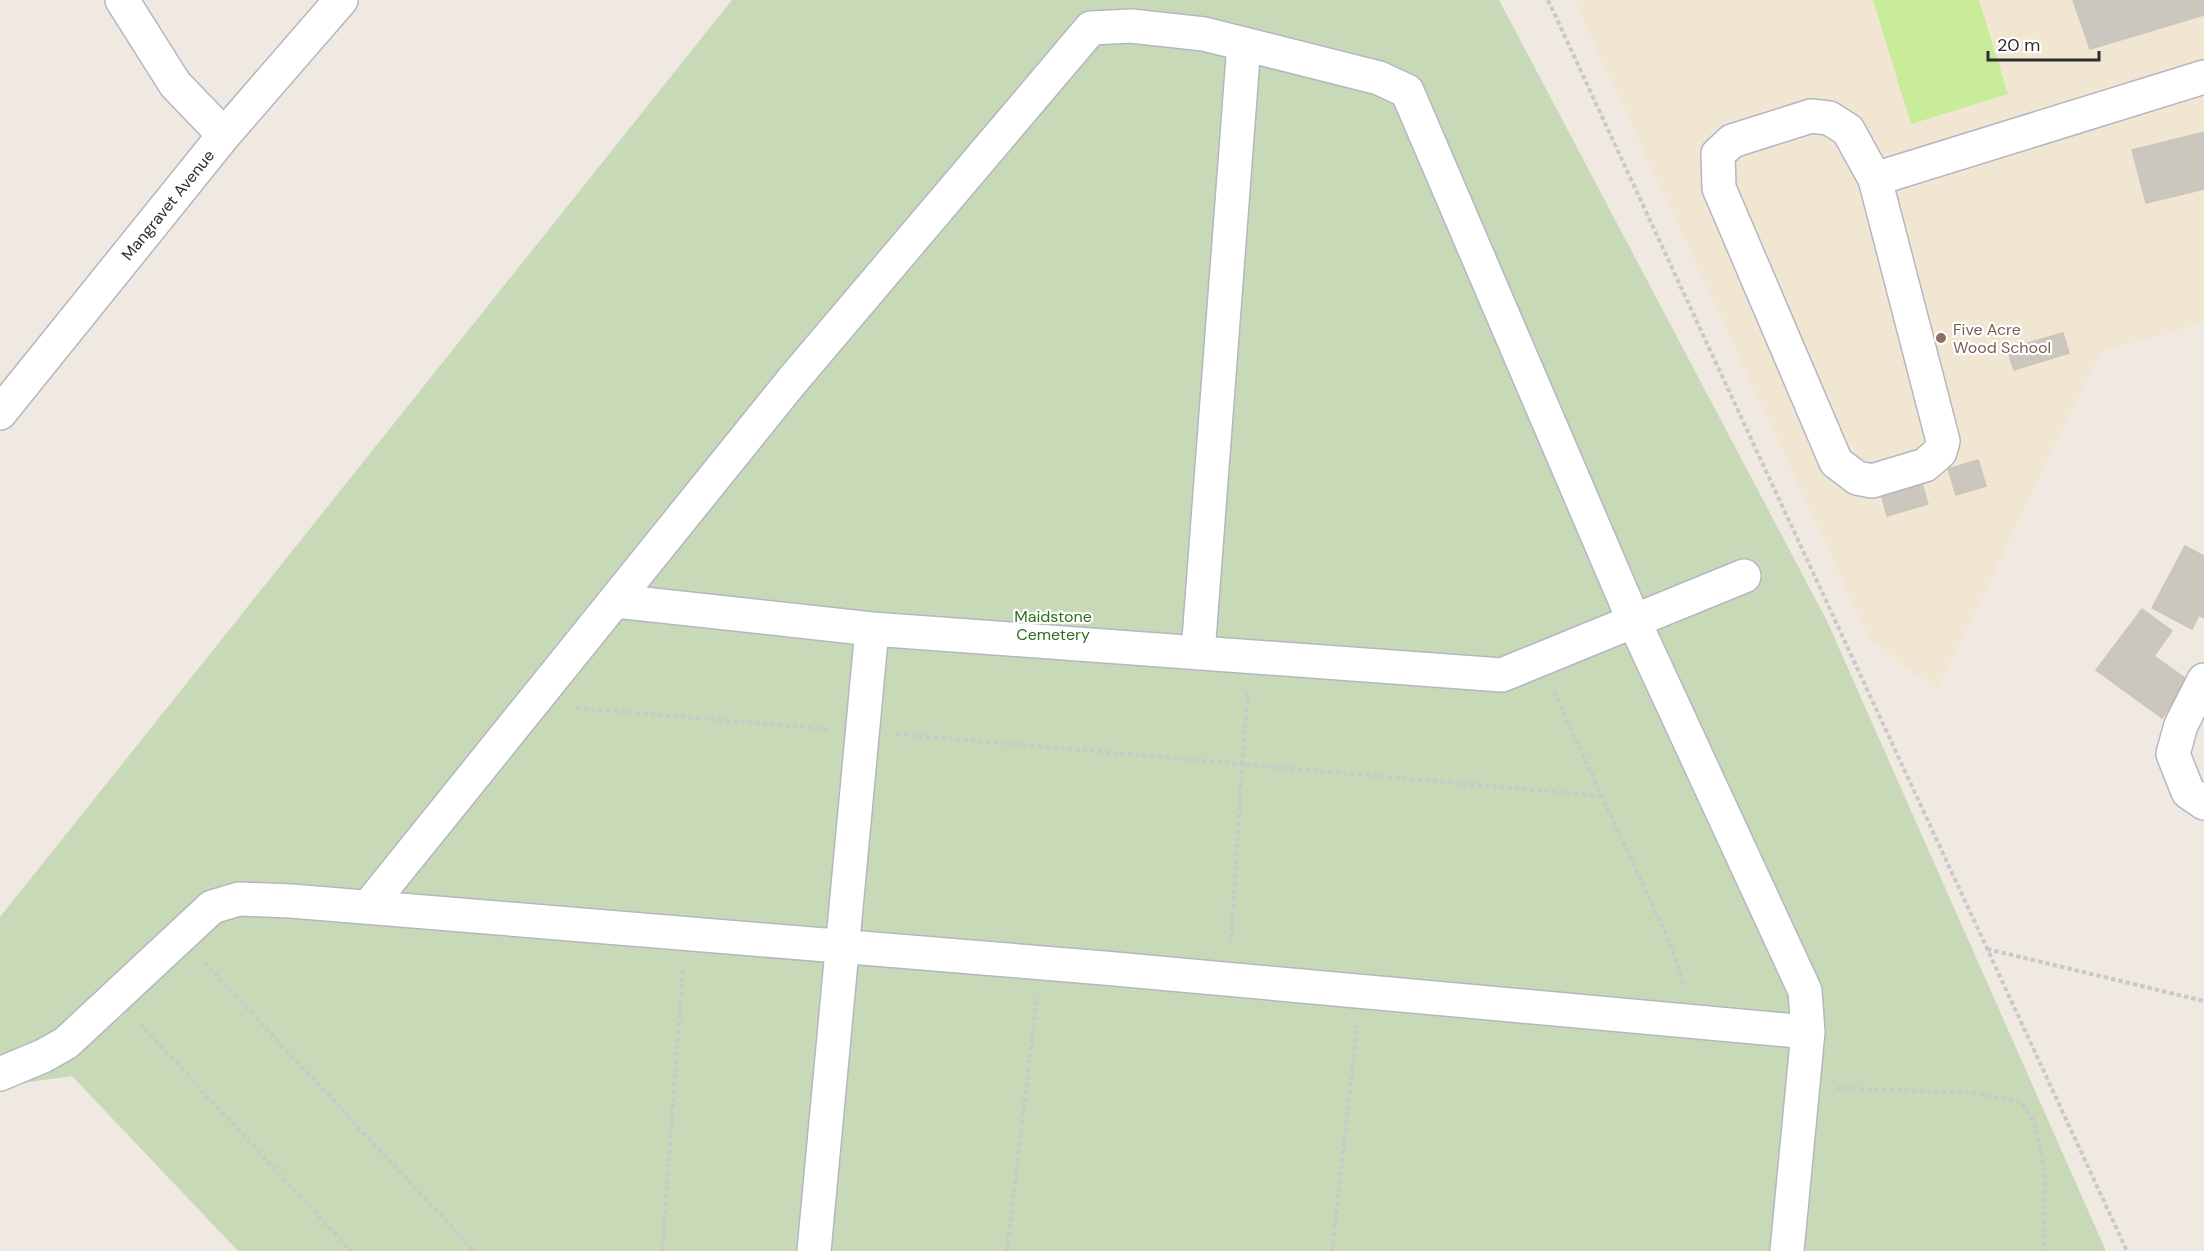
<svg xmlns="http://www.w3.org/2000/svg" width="2204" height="1251" viewBox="0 0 2204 1251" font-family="'DM Sans',sans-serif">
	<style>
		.education { fill: #f0e6d1 }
		.cemetery { fill: #c8d9b8 }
		.pitch { fill: #c9ec9a }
		.building { fill: #cbc7bf; stroke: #cbc5ba; stroke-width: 1.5 }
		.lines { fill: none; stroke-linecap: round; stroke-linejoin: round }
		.minor-casing { stroke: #b4b7c1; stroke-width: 36 }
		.path { stroke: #c9c9c9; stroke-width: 4; stroke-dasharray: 4.5 3; stroke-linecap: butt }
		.minor { stroke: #fff; stroke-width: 33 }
		.education-dot { fill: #8d6e63; stroke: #fff; stroke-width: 2 }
		.labels { text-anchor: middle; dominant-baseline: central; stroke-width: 4.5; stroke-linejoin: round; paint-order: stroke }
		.street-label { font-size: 16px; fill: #2e2e2e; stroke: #fff }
		.education-label { font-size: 16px; fill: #785e54; stroke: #fff; text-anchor: start }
		.park-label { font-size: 16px; fill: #2c6e1b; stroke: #fff }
	</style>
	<rect width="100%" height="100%" fill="#efe9e1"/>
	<path class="education" d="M1574 0H2204V323L2100 352 1937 691 1869 638Z"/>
	<path class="cemetery" d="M732 0H1499L1827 621 2106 1251H238L72 1076 0 1086V917Z"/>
	<path class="pitch" d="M1873 0H1979L2008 94 1911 124Z"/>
	<path class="building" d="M2073 0H2204V15L2090 49Z
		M2204 132V189L2146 203 2132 150Z
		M2063 333 2069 353 2014 370 2007 349Z
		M1978 460 1986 486 1956 495 1948 469Z
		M1920 477 1928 504 1887 516 1880 489Z
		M2185 546 2204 556V618L2199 615 2192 629 2152 608Z
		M2142 609 2172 631 2154 656 2189 681 2162 718 2096 670Z"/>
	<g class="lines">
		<g class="minor-casing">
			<path id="minor" d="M122 0 175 84 224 135
				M1811 116 1829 118 1848 130 1875 179 1943 441 1940 452 1925 465 1872 481 1857 478 1836 462 1719 188 1718 154 1732 141Z
				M1875 179 2204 77
				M0 413 224 135 341 0
				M616 601 872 629
				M1198 653 1244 44
				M2204 680 2181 725 2173 754 2188 792 2204 803
				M368 907 792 381 1091 28 1131 26 1204 34 1379 78 1407 91 1634 621 1805 991 1808 1032 1787 1251
				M0 1074 43 1056 66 1043 212 907 239 899 291 901 1104 968 1808 1032
				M814 1251 872 629 1502 675 1744 576"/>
		</g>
		<path class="path" d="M1548 0 2127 1251
			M1554 692 1672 948 1683 984
			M1248 693 1242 764 1602 796
			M576 708 829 729
			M896 734 1242 764 1231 943
			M1987 949 2204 1001
			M204 962 474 1251
			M140 1024 351 1251
			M1837 1088 1974 1093 2021 1102 2035 1124 2045 1172 2044 1251
			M662 1251 683 968
			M1007 1251 1037 996
			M1332 1251 1357 1025"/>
		<use href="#minor" class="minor"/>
	</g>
	<circle class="education-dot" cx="1941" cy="338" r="6"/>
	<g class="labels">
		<g class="street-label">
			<text transform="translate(168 205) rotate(-51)">Mangravet Avenue</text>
		</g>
		<g class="education-label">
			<text x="1953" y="329">Five Acre<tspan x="1953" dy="18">Wood School</tspan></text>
		</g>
		<g class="park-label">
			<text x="1053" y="616">Maidstone<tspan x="1053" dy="18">Cemetery</tspan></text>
		</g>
	</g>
	<path d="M1988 51v9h111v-9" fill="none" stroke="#2e2e2e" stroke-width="3"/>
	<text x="1997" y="51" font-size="18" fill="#2e2e2e" stroke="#ffffff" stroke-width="4.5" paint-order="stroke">20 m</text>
</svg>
